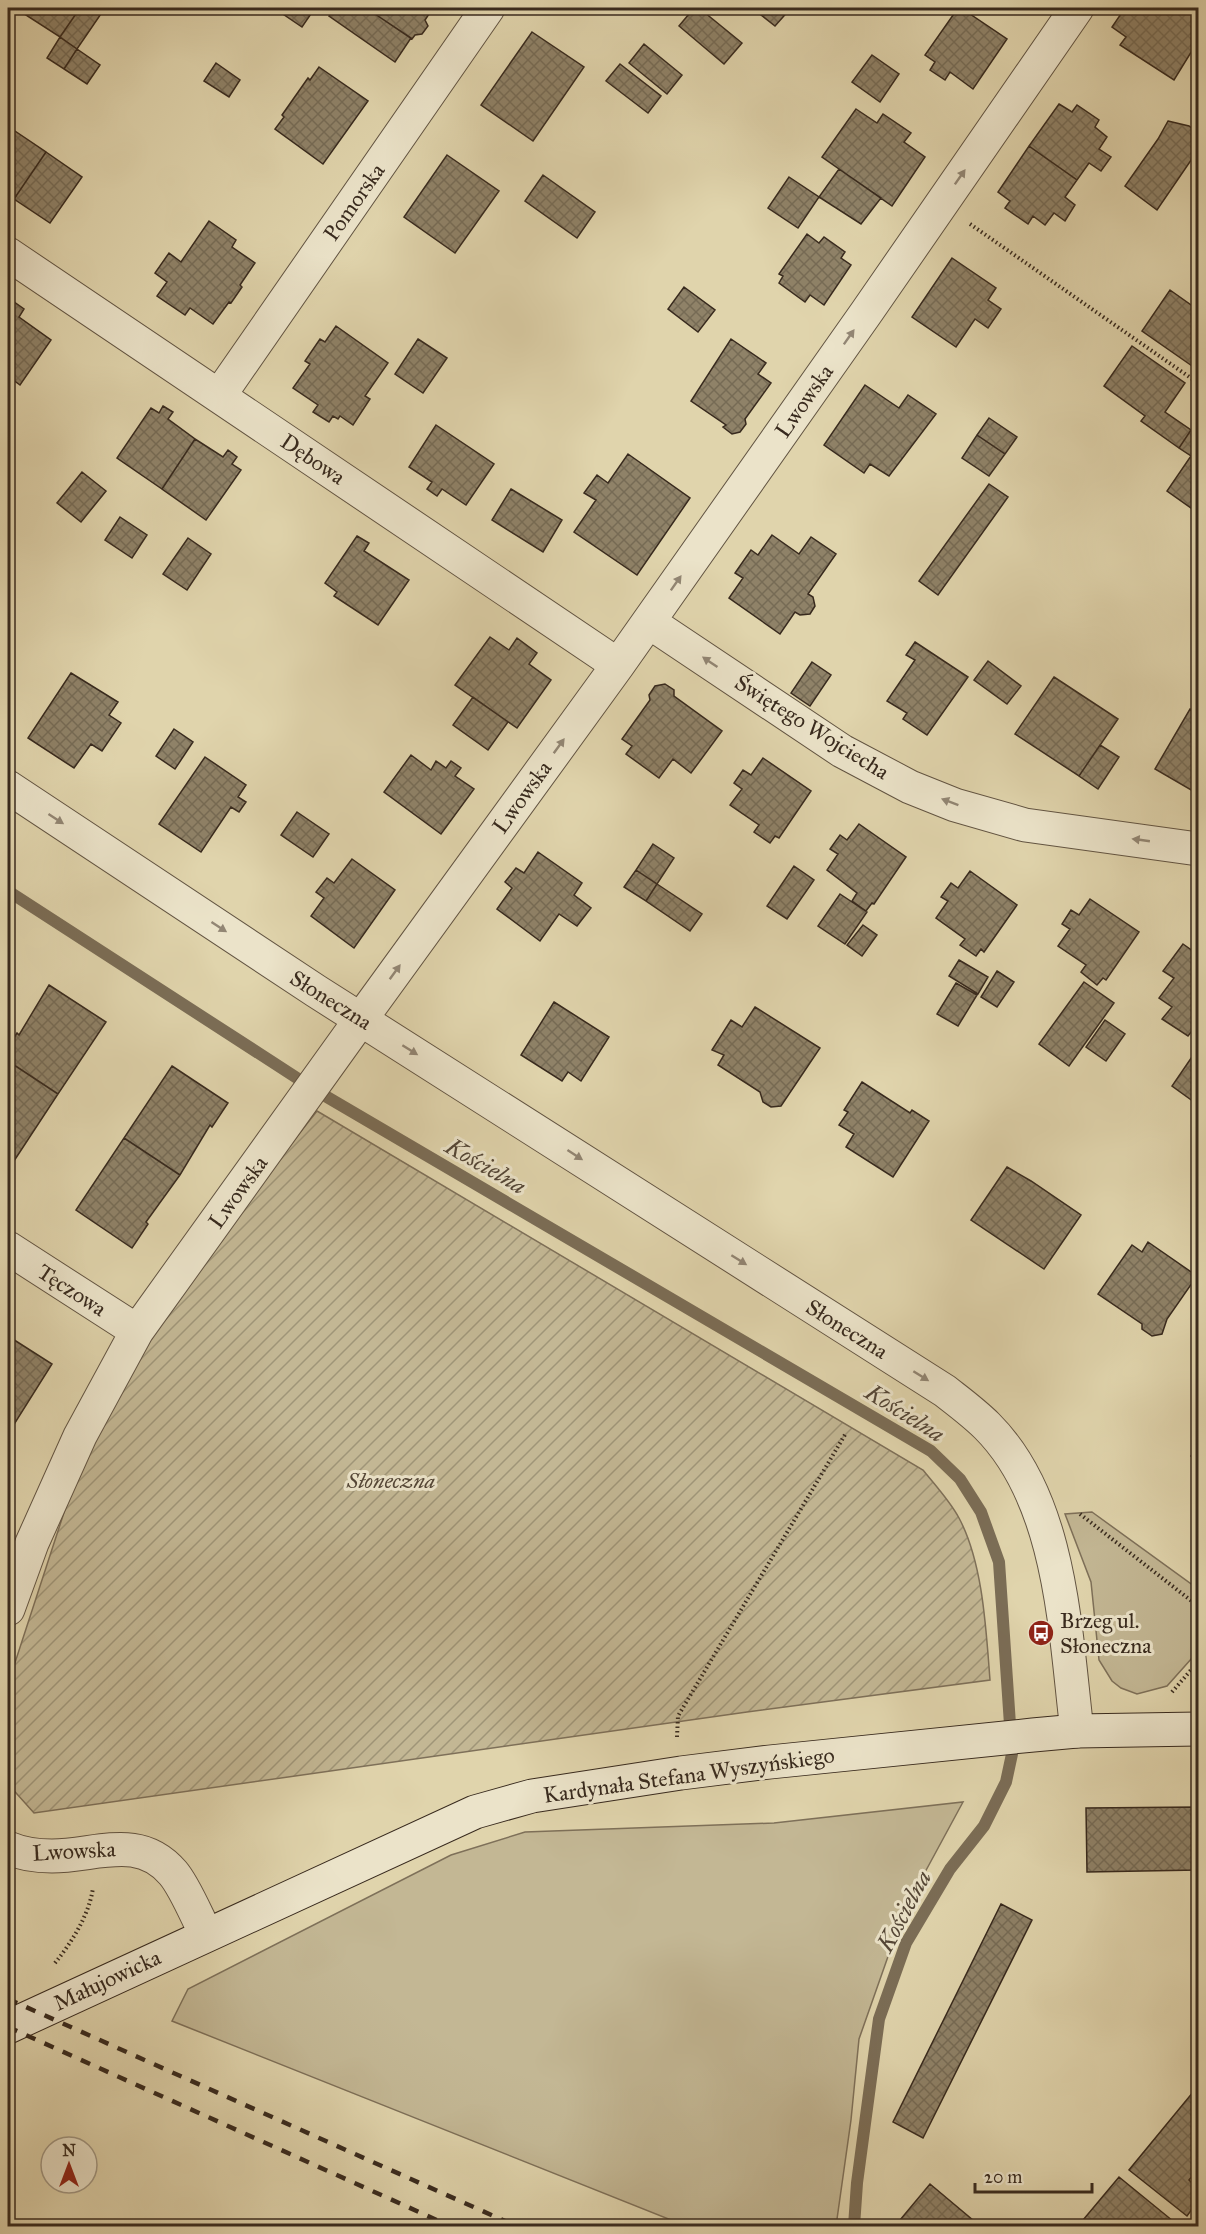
<svg xmlns="http://www.w3.org/2000/svg" width="1206" height="2234" viewBox="0 0 1206 2234" font-family="'IM FELL Great Primer',serif">
	<style>
		.grass { fill: #c3b794; stroke: #7e7059; stroke-width: 1.5 }
		.garden { fill: url(#garden-furrows); stroke: #7e7059; stroke-width: 1.5 }
		.lines { fill: none; stroke-linecap: round; stroke-linejoin: round }
		.stream { stroke: #7b6d56; stroke-width: 12 }
		.building { fill: url(#building-cross-hatch); stroke: #382a1e; stroke-width: 1.5 }
		.street-casing { stroke: #625442; stroke-width: 35 }
		.secondary-casing { stroke: #382a1e; stroke-width: 35 }
		.path { stroke: #382a1e; stroke-width: 4; stroke-dasharray: 1.5 3; stroke-linecap: butt }
		.street { stroke: #ebe3c9; stroke-width: 33 }
		.secondary { stroke: #ebe3c9; stroke-width: 33 }
		.rail { stroke: #382a1e; stroke-width: 4.5; stroke-dasharray: 10 10; stroke-linecap: butt }
		.oneway { fill: #928674 }
		.labels { text-anchor: middle; dominant-baseline: central; stroke-width: 6; stroke-linejoin: round; paint-order: stroke }
		.street-label { font-size: 22px; fill: #382a1e; stroke: #ebe3c9 }
		.park-label { font-size: 22px; font-style: italic; fill: #544636; stroke: #ebe3c9 }
		.poi-label { font-size: 22px; fill: #382a1e; stroke: #ebe3c9; text-anchor: start }
		.water-label { font-size: 24px; font-style: italic; fill: #544636; stroke: #ebe3c9 }
	</style>
	<defs>
		<pattern id="garden-furrows" width="10" height="10" patternUnits="userSpaceOnUse" patternTransform="scale(1.5)"><rect width="10" height="10" fill="#c3b794"/><path d="M-1 1l2-2M0 10L10 0M9 11l2-2" fill="none" stroke="#9f9578"/></pattern>
		<pattern id="building-cross-hatch" width="8" height="8" patternUnits="userSpaceOnUse" patternTransform="scale(1.5)"><rect width="8" height="8" fill="#8f8268"/><path d="M0 0l8 8M0 8l8-8" fill="none" stroke="#766b55"/></pattern>
	</defs>
	<rect width="100%" height="100%" fill="#e0d4ac"/>
	<filter id="stains"><feTurbulence type="fractalNoise" baseFrequency=".00333" numOctaves="4"/><feColorMatrix values="0 0 0 0 .2 0 0 0 0 .09 0 0 0 0 .02 0 0 0 .5 -.17"/></filter>
	<radialGradient id="worn" r=".72"><stop offset=".6" stop-color="#630" stop-opacity="0"/><stop offset="1" stop-color="#630" stop-opacity=".3"/></radialGradient>
	<path class="grass" d="M1092 1512 1198 1589V1648L1192 1658 1167 1686 1137 1694 1121 1688 1112 1681 1099 1660 1091 1582 1065 1514Z
		M963 1802 904 1911 859 2039 851 2120 836 2226H686L172 2021 188 1989 451 1855 525 1832 774 1823Z"/>
	<path class="garden" d="M317 1111 923 1470C935 1485 950 1501 959 1518 983 1563 986 1629 990 1680L747 1712 34 1813 8 1784V1684L73 1485 143 1344 250 1196Z"/>
	<g class="lines">
		<path class="stream" d="M8 891 300 1080
			M327 1097 931 1451 960 1479 981 1512 999 1562 1012 1754 1006 1782 984 1826 950 1869 906 1943 879 2019 857 2183 854 2226"/>
	</g>
	<path class="building" d="M15 8H80L60 37Z
		M80 8H105L77 49 60 37Z
		M274 8H315L302 27Z
		M335 8H371L369 10 411 38 395 62 329 16Z
		M371 8H433L425 20 428 26 422 34 415 35 412 39 369 10Z
		M596 8H611L606 14Z
		M694 8H699L742 43 724 64 679 26Z
		M752 8H791L775 26Z
		M958 8H961L1007 39 973 89 950 72 945 80 930 70 935 62 925 55Z
		M1125 8H1198V41L1174 80 1120 45 1126 37 1112 27Z
		M532 32 584 67 533 141 481 105Z
		M60 37 77 49 64 69 47 58Z
		M644 44 682 75 667 94 629 63Z
		M77 49 100 65 87 84 64 69Z
		M872 55 899 74 880 102 852 82Z
		M216 63 240 80 229 97 204 81Z
		M620 64 661 96 648 113 606 81Z
		M319 67 368 101 323 164 275 129 284 117 282 115 308 78 310 80Z
		M1059 104 1072 112 1077 105 1099 120 1095 127 1107 137 1099 149 1111 157 1101 171 1089 163 1077 180 1029 146Z
		M856 109 877 123 883 114 911 133 904 142 925 157 892 206 822 157Z
		M1168 121 1189 126 1198 133V150L1157 210 1125 186 1158 139Z
		M9 127 46 152 14 199 8 194V130Z
		M1029 146 1077 180 1065 197 1075 205 1065 221 1054 213 1045 225 1033 216 1028 224 1005 208 1010 201 998 192Z
		M46 152 82 177 50 223 14 199Z
		M447 155 499 191 455 253 404 217Z
		M839 169 881 198 861 224 819 197Z
		M543 175 595 212 577 238 525 201Z
		M789 177 819 197 798 228 768 208Z
		M209 221 236 240 232 247 255 263 240 285 242 287 231 303 229 302 213 324 190 308 185 315 157 296 167 282 155 273 169 253 181 262Z
		M807 234 819 243 824 237 845 252 841 258 851 265 824 305 810 295 805 302 779 283 783 276 779 274Z
		M952 258 996 288 988 300 1001 309 988 328 975 319 956 347 912 317Z
		M684 287 715 310 698 332 668 309Z
		M1170 290 1198 310V363L1195 368 1142 331Z
		M10 299 24 309 19 317 51 340 20 385 8 376V302Z
		M336 326 388 363 365 396 370 399 353 425 340 416 338 419 333 416 329 422 313 412 318 405 293 388 310 364 305 361 320 339 325 342Z
		M418 339 447 358 423 393 395 374Z
		M731 339 766 363 758 374 771 383 745 419 746 424 740 432 732 434 723 427 726 425 691 401Z
		M1132 346 1185 383 1165 412 1191 430 1179 448 1141 421 1145 416 1104 386Z
		M865 385 899 408 908 395 936 414 889 476 870 464 864 473 824 445Z
		M163 406 173 412 168 419 195 439 162 489 117 458 151 408 159 413Z
		M989 418 1017 437 1005 454 977 435Z
		M436 425 494 464 466 505 442 489 437 496 427 489 432 482 409 467Z
		M1191 430 1198 435V513L1167 491 1191 456 1179 448Z
		M977 435 1005 454 989 476 962 458Z
		M195 439 223 457 228 450 237 457 232 464 241 470 206 520 162 489Z
		M628 454 690 498 637 575 574 532 596 500 584 493 597 475 608 483Z
		M82 472 106 491 81 522 57 503Z
		M989 484 1008 497 938 595 919 581Z
		M511 489 562 520 543 552 492 520Z
		M120 517 147 535 132 558 105 540Z
		M772 535 799 554 811 537 836 554 808 594 813 597 815 606 810 614 800 615 795 612 780 634 729 598 743 578 735 573 751 550 758 555Z
		M357 536 369 543 364 551 409 580 378 625 334 596 337 592 325 583Z
		M188 538 211 554 187 590 163 574Z
		M490 637 509 650 517 638 537 653 529 664 551 680 517 728 455 685Z
		M915 642 968 677 927 735 903 719 907 713 887 701 915 660 906 655Z
		M988 661 1021 686 1007 704 974 680Z
		M812 662 831 675 810 706 791 693Z
		M71 673 118 702 109 715 121 723 102 751 91 744 74 768 28 738Z
		M1054 677 1118 719 1079 776 1015 734Z
		M665 684 674 690V696L722 731 691 773 673 759 659 778 626 754 632 746 622 739 650 700 649 695 655 686Z
		M473 697 508 722 488 750 453 725Z
		M1190 709 1198 714V794L1155 769Z
		M174 729 193 742 175 769 156 756Z
		M1100 745 1119 757 1098 789 1079 776Z
		M411 755 431 770 436 761 446 768 451 761 461 768 455 776 474 789 441 834 384 792Z
		M205 757 246 785 238 797 246 802 239 812 231 807 201 852 159 824Z
		M763 758 811 791 779 838 775 836 770 843 754 832 759 825 730 805 742 789 734 783 743 770 751 775Z
		M297 812 329 834 313 857 281 835Z
		M859 824 906 857 874 904 872 903 866 911 852 901 857 893 827 870 838 854 830 849 840 835 847 840Z
		M653 844 674 858 657 884 636 870Z
		M538 852 582 883 574 895 591 908 577 926 559 914 540 941 497 909 512 888 505 882 516 868 524 873Z
		M352 859 395 890 354 948 311 916 324 898 316 892 327 878 334 883Z
		M794 866 814 880 787 919 767 906Z
		M636 870 657 884 646 901 624 887Z
		M970 871 1017 905 984 952 981 949 976 956 960 945 965 939 936 918 948 901 941 897 951 883 958 888Z
		M657 884 702 914 690 931 646 901Z
		M840 894 867 912 845 944 818 926Z
		M1090 899 1139 932 1106 980 1103 978 1097 985 1081 972 1086 965 1058 946 1070 929 1062 924 1071 910 1079 915Z
		M863 925 877 935 862 956 847 945Z
		M1183 944 1193 951 1198 944V1023L1188 1036 1162 1019 1172 1007 1159 998 1174 978 1163 971Z
		M959 960 988 977 978 994 949 976Z
		M997 971 1014 982 997 1007 981 997Z
		M1084 982 1114 1003 1069 1066 1039 1044Z
		M956 983 977 995 958 1026 937 1014Z
		M49 985 106 1022 58 1094 8 1061V1047L17 1033 19 1035Z
		M554 1002 609 1037 581 1081 568 1072 562 1081 521 1055Z
		M755 1007 820 1048 781 1106 771 1107 763 1102 760 1092 718 1065 724 1055 712 1050 731 1020 742 1027Z
		M1105 1020 1125 1034 1106 1061 1086 1047Z
		M1196 1051 1198 1053V1095L1194 1102 1172 1086Z
		M8 1061 58 1094 10 1167 8 1165Z
		M172 1066 228 1103 212 1127 210 1125 180 1175 124 1138Z
		M862 1082 910 1113 912 1110 929 1121 893 1177 846 1147 854 1134 839 1125 848 1112 844 1110Z
		M124 1138 180 1175 146 1222 148 1224 132 1248 76 1210Z
		M1007 1167 1031 1181 1081 1215 1044 1269 971 1220Z
		M1148 1242 1197 1276 1167 1319 1162 1334 1152 1336 1142 1329V1324L1098 1294 1132 1245 1142 1252Z
		M8 1336 52 1364 8 1434Z
		M1198 1444V1461L1191 1456Z
		M1198 1807V1870L1087 1872 1086 1808Z
		M1001 1904 1032 1920 923 2138 893 2122Z
		M1198 2086V2169L1189 2180 1198 2189V2201L1187 2216 1129 2170Z
		M1119 2177 1173 2221 1169 2226H1078Z
		M930 2184 980 2226H895Z"/>
	<g class="lines">
		<g class="street-casing">
			<path id="street" d="M8 254 618 665
				M219 396 488 8
				M649 622 842 751 910 787 955 805 1025 825 1198 849
				M8 787 316 991 945 1391C959 1402 974 1413 987 1426 1062 1501 1065 1632 1077 1731
				M8 1248 137 1331
				M8 1609 32 1543 80 1436 137 1331 361 1019 618 665 866 313 1077 8
				M8 1848C22 1854 37 1856 52 1856 96 1856 139 1833 173 1873 185 1887 197 1917 206 1934"/>
		</g>
		<g class="secondary-casing">
			<path id="secondary" d="M8 2027 475 1812 532 1796 681 1773 770 1762 1033 1735 1077 1731 1198 1729"/>
		</g>
		<path class="path" d="M970 224 1198 383
			M1080 1514 1198 1606
			M1172 1692 1191 1670
			M677 1737 678 1716 846 1433
			M55 1963C72 1942 89 1915 93 1888"/>
		<use href="#street" class="street"/>
		<use href="#secondary" class="secondary"/>
		<path class="rail" d="M8 1999 516 2226
			M8 2027 450 2226"/>
	</g>
	<defs><path id="oneway-solid" d="M-6-.8H1V-3.2L6.5 0L1 3.2V.8H-6Z" transform="scale(1.5)"/></defs>
	<g class="oneway">
		<use href="#oneway-solid" transform="translate(960 177) rotate(-55)"/>
		<use href="#oneway-solid" transform="translate(849 337) rotate(-55)"/>
		<use href="#oneway-solid" transform="translate(676 583) rotate(-55)"/>
		<use href="#oneway-solid" transform="translate(710 662) rotate(-146)"/>
		<use href="#oneway-solid" transform="translate(559 746) rotate(-54)"/>
		<use href="#oneway-solid" transform="translate(950 802) rotate(-159)"/>
		<use href="#oneway-solid" transform="translate(56 819) rotate(33)"/>
		<use href="#oneway-solid" transform="translate(1141 840) rotate(-172)"/>
		<use href="#oneway-solid" transform="translate(219 927) rotate(33)"/>
		<use href="#oneway-solid" transform="translate(395 972) rotate(-54)"/>
		<use href="#oneway-solid" transform="translate(410 1050) rotate(32)"/>
		<use href="#oneway-solid" transform="translate(575 1155) rotate(33)"/>
		<use href="#oneway-solid" transform="translate(739 1260) rotate(32)"/>
		<use href="#oneway-solid" transform="translate(921 1376) rotate(32)"/>
	</g>
	<defs>
		<g id="bus-disc" transform="scale(1.35)"><circle r="9.5" fill="#8f2418" stroke="#ebe3c9"/><path d="M-5-6H5V4H4V6H2V4H-2V6H-4V4H-5ZM-3.5-4V0h7V-4ZM-3.5 1.2v1.5H-2V1.2ZM2 1.2v1.5H3.5V1.2Z" fill="#fff"/></g>
	</defs>
	<g fill-rule="evenodd">
		<use href="#bus-disc" x="1041" y="1633"/>
	</g>
	<g class="labels">
		<g class="street-label">
			<text transform="translate(354 202) rotate(-55)">Pomorska</text>
			<text transform="translate(804 401) rotate(-55)">Lwowska</text>
			<text transform="translate(313 459) rotate(34)">Dębowa</text>
			<text transform="translate(812 727) rotate(32)">Świętego Wojciecha</text>
			<text transform="translate(522 797) rotate(-54)">Lwowska</text>
			<text transform="translate(331 1000) rotate(32)">Słoneczna</text>
			<text transform="translate(238 1192) rotate(-54)">Lwowska</text>
			<text transform="translate(72 1290) rotate(33)">Tęczowa</text>
			<text transform="translate(847 1329) rotate(32)">Słoneczna</text>
			<text transform="translate(689 1775) rotate(-8)">Kardynała Stefana Wyszyńskiego</text>
			<text transform="translate(74 1851) rotate(-3)">Lwowska</text>
			<text transform="translate(107 1980) rotate(-25)">Małujowicka</text>
		</g>
		<g class="park-label">
			<text x="391" y="1480">Słoneczna</text>
		</g>
		<g class="poi-label">
			<text x="1060" y="1620">Brzeg ul.<tspan x="1060" dy="25">Słoneczna</tspan></text>
		</g>
		<g class="water-label">
			<text transform="translate(486 1166) rotate(30)">Kościelna</text>
			<text transform="translate(905 1413) rotate(32)">Kościelna</text>
			<text transform="translate(904 1911) rotate(-62)">Kościelna</text>
		</g>
	</g>
	<rect width="1206" height="2234" fill="none" stroke="#e0d4ac" stroke-width="30"/>
	<rect x="9" y="9" width="1188" height="2216" fill="none" stroke="#382a1e" stroke-width="3"/>
	<rect x="15" y="15" width="1176" height="2204" fill="none" stroke="#382a1e" stroke-width="1.5"/>
	<g transform="translate(69 2165)"><circle r="28" fill="#ebe3c9" stroke="#a39985" stroke-width="1.5"/>
	<path d="M0-4.5L10 22L0 15L-10 22Z" fill="#8f2418"/>
	<text y="-9" font-size="16" font-weight="bold" text-anchor="middle" fill="#382a1e">N</text>
	</g>
	<path d="M975 2183v9h117v-9" fill="none" stroke="#382a1e" stroke-width="3"/>
	<text x="984" y="2183" font-size="18" fill="#382a1e" stroke="#ebe3c9" stroke-width="4.5" paint-order="stroke">20 m</text>
	<rect width="100%" height="100%" filter="url(#stains)"/>
	<rect width="100%" height="100%" fill="url(#worn)"/>
</svg>
